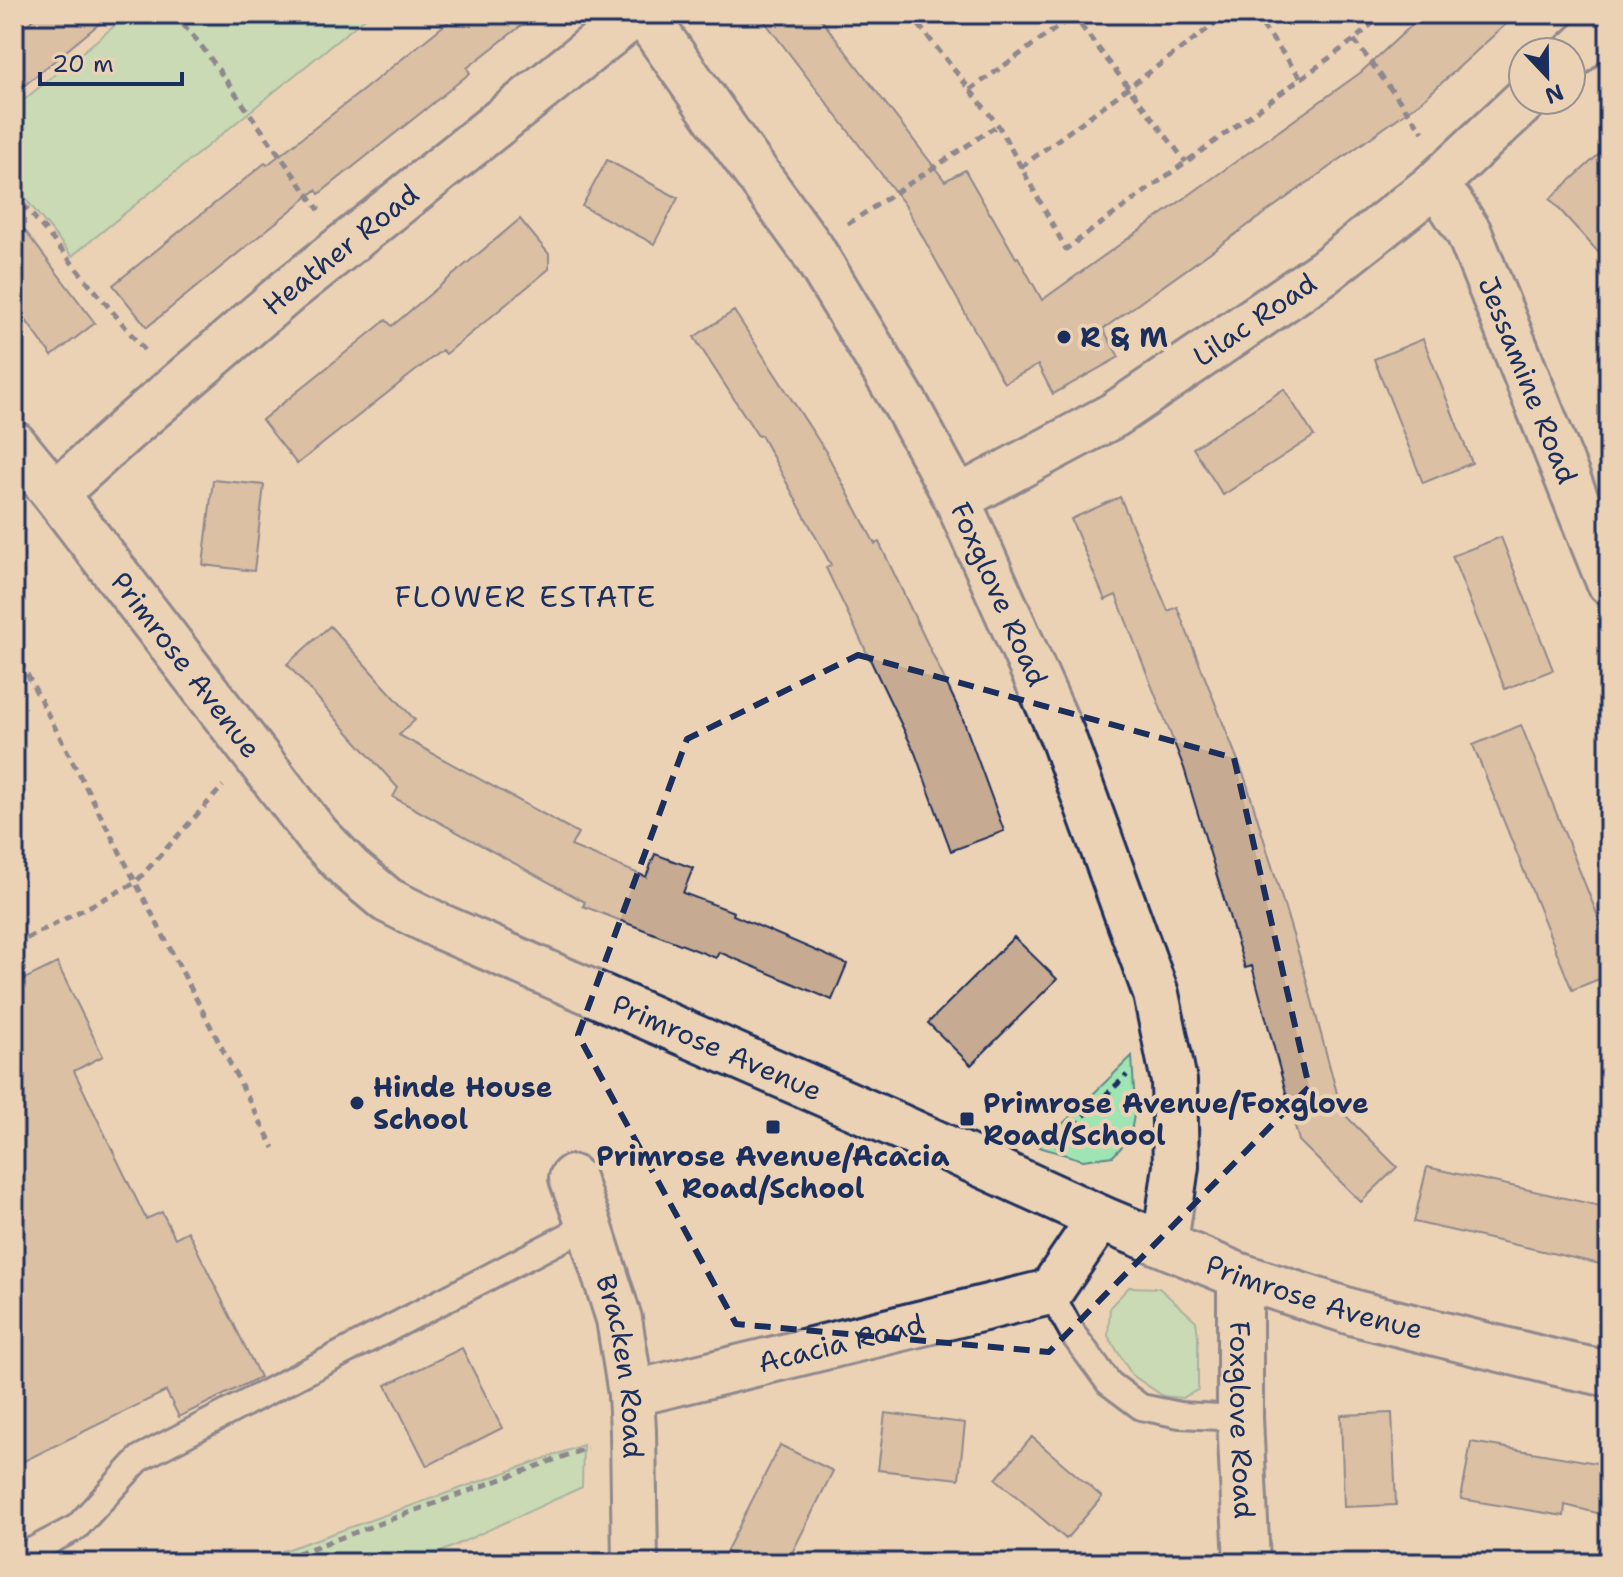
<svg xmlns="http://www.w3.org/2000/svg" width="1623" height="1577" viewBox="0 0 1623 1577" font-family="'Shantell Sans',sans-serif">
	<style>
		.green { fill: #9ee5b3; stroke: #5c8a88; stroke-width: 2 }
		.building { fill: #c6aa91; stroke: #1b2f5e; stroke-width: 2 }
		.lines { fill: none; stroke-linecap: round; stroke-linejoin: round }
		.lane-casing { stroke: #1b2f5e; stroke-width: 30 }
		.street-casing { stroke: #1b2f5e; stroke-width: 50 }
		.path { stroke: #1b2f5e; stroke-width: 5; stroke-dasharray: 8 6; stroke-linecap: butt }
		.lane { stroke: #ecd2b4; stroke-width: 24 }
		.street { stroke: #ecd2b4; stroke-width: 44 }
		.marked { fill: none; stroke: #1b2f5e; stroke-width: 6; stroke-dasharray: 16 10; stroke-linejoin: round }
		.poi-dot { fill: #1b2f5e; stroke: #ecd2b4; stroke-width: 3 }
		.labels { text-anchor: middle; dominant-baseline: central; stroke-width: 8; stroke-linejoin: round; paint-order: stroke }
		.street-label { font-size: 28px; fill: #1b2f5e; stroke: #ecd2b4 }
		.poi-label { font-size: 28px; font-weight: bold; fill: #1b2f5e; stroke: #ecd2b4; text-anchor: start }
		.neighbourhood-label { font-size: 30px; letter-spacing: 2px; fill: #1b2f5e; stroke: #ecd2b4 }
	</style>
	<rect width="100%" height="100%" fill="#ecd2b4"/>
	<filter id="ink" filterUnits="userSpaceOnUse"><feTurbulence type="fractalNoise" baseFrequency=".0125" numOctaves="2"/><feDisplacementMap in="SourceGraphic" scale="16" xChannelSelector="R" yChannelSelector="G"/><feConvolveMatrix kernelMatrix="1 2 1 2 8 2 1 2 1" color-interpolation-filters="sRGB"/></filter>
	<g filter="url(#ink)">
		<path class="green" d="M129 14H370L72 256 14 185V108Z
			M1132 1056 1135 1109 1130 1138 1113 1156 1083 1160 1039 1147Z
			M1129 1287 1159 1288 1196 1321 1198 1336V1390L1182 1398 1163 1396 1132 1375 1108 1336 1110 1307Z
			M583 1445 582 1487 417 1563H249Z"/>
		<path class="building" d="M40 14H111L14 94V35Z
			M458 14H536L467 68 470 73 427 108 319 194 316 190 147 327 113 285 265 163 267 165 362 91Z
			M759 14H817L945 181 965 170 990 214H991L1016 258 1018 257 1042 300 1360 73 1424 14H1517L1423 100 1103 329 1119 357 1053 394 1038 365 1004 383 905 205Z
			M1609 145V264L1550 199Z
			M607 160 678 198 654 244 582 206Z
			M14 216 95 323 52 356 14 304Z
			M520 219 549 254V269L446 354 442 350 297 464 262 420 386 320 392 326Z
			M734 311 826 452 875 544 879 542 961 714 1004 831 951 851 915 753 826 568 831 565 761 435 758 436 694 337Z
			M1423 339 1472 463 1423 483 1374 359Z
			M1284 389 1314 436 1223 495 1193 448Z
			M213 480 264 485 254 571 203 565Z
			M1120 497 1168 611 1177 607 1246 781 1304 971 1342 1112 1397 1167 1361 1202 1299 1141 1252 966 1245 968 1184 768 1116 595 1105 600 1071 519Z
			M1501 537 1553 670 1505 689 1452 556Z
			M330 626 415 720 399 735 578 833 571 846 646 877 655 854 693 868 683 893 734 912 733 915 847 964 832 1000 719 952 716 958 583 906 585 902 393 797 398 788 287 664Z
			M1521 725 1609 944V975L1572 990 1473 745Z
			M1014 937 1057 979 971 1065 928 1023Z
			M57 963 103 1056 74 1071 146 1219 162 1212 175 1238 188 1231 260 1377 179 1417 166 1391 14 1466V984Z
			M1427 1167 1609 1208V1266L1414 1222Z
			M462 1348 502 1428 427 1466 386 1385Z
			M885 1413 965 1423 959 1479 878 1470Z
			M1392 1413 1396 1505 1344 1507 1341 1415Z
			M1032 1437 1102 1497 1066 1539 996 1479Z
			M1471 1442 1609 1465V1516L1565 1505 1564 1516 1461 1499Z
			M780 1445 833 1471 787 1563H748L726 1552Z"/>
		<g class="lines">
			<g class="lane-casing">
				<path id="lane" d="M1050 1292 1075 1337 1109 1383 1141 1407 1180 1415 1240 1418
					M14 1560 77 1527 140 1458 589 1225"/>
			</g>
			<g class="street-casing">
				<g id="street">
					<path id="s1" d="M644 14 733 141 811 248 907 407 957 499 1062 735 1156 994 1174 1081 1176 1166 1165 1243"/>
					<path d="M1571 57 1609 22"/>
					<path id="s2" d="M1434 185 1451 205 1469 233 1609 582"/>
					<path id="s3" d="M14 444 55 494 317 835 350 869 387 900 439 926 898 1126 1100 1218 1240 1276 1355 1313 1557 1363 1609 1374"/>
					<path id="s4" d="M55 494 127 429 289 290 635 14"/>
					<path id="s5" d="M957 499 1114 415 1324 272 1434 185 1525 100"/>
					<path id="s6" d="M572 1178 589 1225 619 1319 631 1394 633 1431 635 1563"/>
					<path id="s7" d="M1240 1276V1418L1247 1563"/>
					<path id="s8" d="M631 1394 1050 1292 1100 1218"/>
				</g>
			</g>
			<path class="path" d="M174 14 200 44 319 210
				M910 14 998 125 1066 249 1354 40 1383 14
				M1072 14 1186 162
				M1254 14 1301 78
				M916 22 926 14
				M1354 40 1423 132
				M970 90 1076 14
				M1021 167 1228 14
				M14 193 146 352
				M848 224 998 125
				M14 649 274 1148
				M14 945 135 883 223 786
				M1057 1148 1085 1115 1127 1075
				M271 1563 587 1448"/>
			<use href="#lane" class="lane"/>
			<use href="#street" class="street"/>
		</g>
	</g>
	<path d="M0 0H1623V1577H0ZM858 655 1234 758 1309 1087 1049 1352 736 1324 578 1035 687 739Z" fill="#ecd2b4" fill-opacity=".55" fill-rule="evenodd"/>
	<path class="marked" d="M858 655 1234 758 1309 1087 1049 1352 736 1324 578 1035 687 739Z"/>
	<g class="poi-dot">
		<circle cx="1064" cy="337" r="8"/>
		<circle cx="357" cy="1103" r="8"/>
		<rect x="959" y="1111" width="16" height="16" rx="4"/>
		<rect x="765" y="1119" width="16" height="16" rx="4"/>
	</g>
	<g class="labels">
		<g class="street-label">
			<text stroke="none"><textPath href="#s4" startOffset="376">Heather Road</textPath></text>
			<text stroke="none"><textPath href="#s5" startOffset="348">Lilac Road</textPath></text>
			<text stroke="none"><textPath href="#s2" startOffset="218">Jessamine Road</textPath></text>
			<text stroke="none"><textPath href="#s1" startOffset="682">Foxglove Road</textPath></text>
			<text stroke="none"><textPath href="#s3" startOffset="280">Primrose Avenue</textPath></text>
			<text stroke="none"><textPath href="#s3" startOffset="952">Primrose Avenue</textPath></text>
			<text stroke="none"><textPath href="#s3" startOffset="1600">Primrose Avenue</textPath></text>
			<text stroke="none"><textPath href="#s8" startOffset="216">Acacia Road</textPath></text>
			<text stroke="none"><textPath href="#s6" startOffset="196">Bracken Road</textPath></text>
			<text stroke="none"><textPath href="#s7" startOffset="144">Foxglove Road</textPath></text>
		</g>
		<g class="poi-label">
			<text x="1080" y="337">R &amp; M</text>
			<text x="373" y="1087">Hinde House<tspan x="373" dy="32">School</tspan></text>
			<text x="983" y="1103">Primrose Avenue/Foxglove<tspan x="983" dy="32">Road/School</tspan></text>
			<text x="773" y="1156" text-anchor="middle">Primrose Avenue/Acacia<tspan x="773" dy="32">Road/School</tspan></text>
		</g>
		<g class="neighbourhood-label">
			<text x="526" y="596">FLOWER ESTATE</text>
		</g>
	</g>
	<rect width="1623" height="1577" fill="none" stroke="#ecd2b4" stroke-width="48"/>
	<rect x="24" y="24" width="1575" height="1529" fill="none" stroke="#1b2f5e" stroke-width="3" filter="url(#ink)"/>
	<g transform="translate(1547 76) rotate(158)"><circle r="38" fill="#ecd2b4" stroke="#989192" stroke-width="2"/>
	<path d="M0-6L14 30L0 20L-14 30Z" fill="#1b2f5e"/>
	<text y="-12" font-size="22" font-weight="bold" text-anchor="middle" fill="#1b2f5e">N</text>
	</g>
	<path d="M40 72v12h142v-12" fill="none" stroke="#1b2f5e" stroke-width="4"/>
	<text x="52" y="72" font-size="24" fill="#1b2f5e" stroke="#ecd2b4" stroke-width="6" paint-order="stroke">20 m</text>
</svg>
